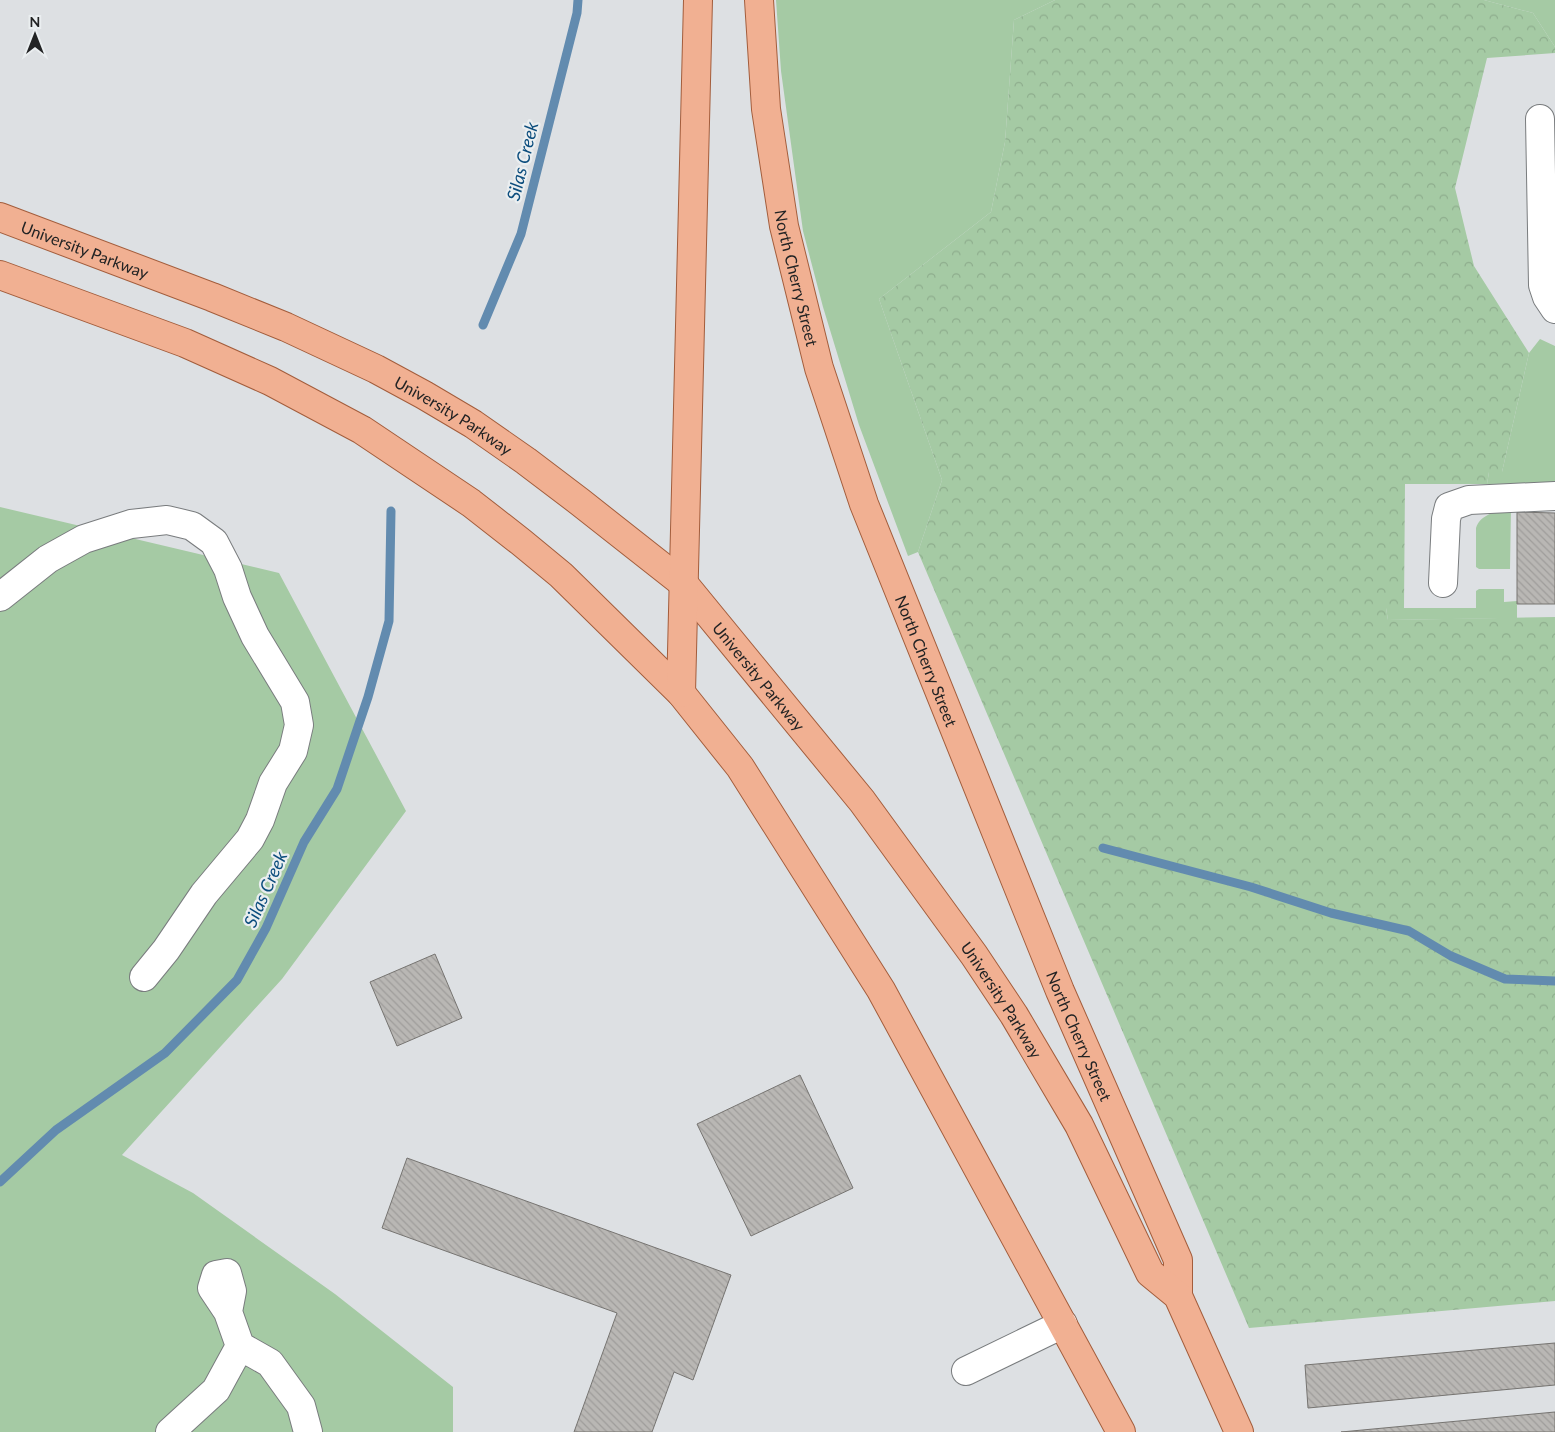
<svg xmlns="http://www.w3.org/2000/svg" width="1555" height="1432" viewBox="0 0 1555 1432" font-family="Lato,sans-serif">
	<style>
		.grass { fill: #a5caa4 }
		.forest { fill: url(#forest-crowns) }
		.lines { fill: none; stroke-linecap: round; stroke-linejoin: round }
		.stream { stroke: #628baf; stroke-width: 9 }
		.building { fill: url(#building-back-hatch); stroke: #767471 }
		.minor-casing { stroke: #797c7e; stroke-width: 30 }
		.major-casing { stroke: #a35d3c; stroke-width: 30 }
		.minor { stroke: #fff; stroke-width: 28 }
		.major { stroke: #f1b092; stroke-width: 28 }
		.labels { text-anchor: middle; dominant-baseline: central; stroke-width: 4.5; stroke-linejoin: round; paint-order: stroke }
		.street-label { font-size: 16px; fill: #222324; stroke: #eaeef0 }
		.water-label { font-size: 18px; font-style: italic; fill: #0c4d7d; stroke: #eaeef0 }
	</style>
	<defs>
		<pattern id="forest-crowns" width="20" height="18" patternUnits="userSpaceOnUse" patternTransform="scale(1.25)"><rect width="20" height="18" fill="#a5caa4"/><path d="M2 6a3 3 0 1 1 6 0M12 15a3 3 0 1 1 6 0" fill="none" stroke="#8ead8d"/></pattern>
		<pattern id="building-back-hatch" width="6" height="6" patternUnits="userSpaceOnUse" patternTransform="scale(1.25)"><rect width="6" height="6" fill="#b9b7b4"/><path d="M-1 5l2 2M0 0l6 6M5-1l2 2" fill="none" stroke="#9f9d9b"/></pattern>
	</defs>
	<rect width="100%" height="100%" fill="#dde0e3"/>
	<path class="grass" d="M776 0H1055L1014 20 1005 142 991 212 879 299 942 480 918 552 908 556 859 425 823 307 803 231 781 71Z
		M1484 0H1555V47L1533 13Z
		M1540 339 1555 346V483L1487 484 1489 472H1502L1529 353Z
		M0 507 279 573 406 811 282 979 122 1155 193 1193 335 1294 453 1387V1432H0Z
		M1511 507 1510 569H1479L1476 567V528C1481 513 1498 512 1511 507Z
		M1479 589H1504V602L1517 601V618L1388 620 1386 608H1476V591Z"/>
	<path class="forest" d="M1055 0H1484L1533 13 1555 47V53L1487 58 1455 188 1474 266 1529 353 1502 472H1489L1487 484H1405L1404 608H1386L1388 620 1555 617V1301L1249 1328 918 552 942 480 879 299 991 212 1005 142 1014 20Z"/>
	<g class="lines">
		<path class="stream" d="M483 325 521 234 577 13 578 0
			M1103 848 1251 887 1331 913 1409 931 1451 956 1505 979 1555 981
			M0 1182 56 1130 165 1053 237 980 266 928 304 842 337 789 368 697 389 621 391 511"/>
	</g>
	<path class="building" d="M1517 512 1555 513V604H1517Z
		M435 954 462 1018 397 1046 370 982Z
		M800 1075 853 1188 751 1236 697 1124Z
		M407 1158 731 1275 693 1380 674 1372 652 1432H574L617 1313 382 1228Z
		M1555 1343V1385L1308 1408 1305 1365Z
		M1555 1412V1432H1341Z"/>
	<g class="lines">
		<g class="minor-casing">
			<path id="minor" d="M1540 119 1543 285 1547 297 1555 309
				M1443 583 1446 519 1449 507 1469 500 1555 496
				M0 597 48 559 84 539 131 524 167 520 192 526 214 542 228 569 237 597 255 636 295 702 299 725 293 751 273 783 260 820 250 839 204 894 166 950 144 977
				M240 1346 270 1363 301 1406 308 1432
				M966 1371 1063 1324
				M170 1432 216 1390 240 1346 228 1312 212 1288 216 1275 227 1273 232 1291 228 1312"/>
		</g>
		<g class="major-casing">
			<g id="major">
				<path id="s1" d="M759 0 766 109 784 226 819 368 864 504 1060 991 1178 1260V1296"/>
				<path id="s2" d="M0 217 212 297 286 327 376 369 424 395 473 424 526 461 580 502 684 584 862 801 974 955 1014 1015 1079 1125 1150 1273 1178 1296 1239 1432"/>
				<path d="M0 275 185 343 270 381 362 430 471 503 521 542 561 575 681 693 740 767 881 990 1121 1432"/>
				<path d="M681 693 698 0"/>
			</g>
		</g>
		<use href="#minor" class="minor"/>
		<use href="#major" class="major"/>
	</g>
	<g class="labels">
		<g class="street-label">
			<text stroke="none"><textPath href="#s2" startOffset="91">University Parkway</textPath></text>
			<text stroke="none"><textPath href="#s1" startOffset="281">North Cherry Street</textPath></text>
			<text stroke="none"><textPath href="#s2" startOffset="496">University Parkway</textPath></text>
			<text stroke="none"><textPath href="#s1" startOffset="686">North Cherry Street</textPath></text>
			<text stroke="none"><textPath href="#s2" startOffset="901">University Parkway</textPath></text>
			<text stroke="none"><textPath href="#s2" startOffset="1306">University Parkway</textPath></text>
			<text stroke="none"><textPath href="#s1" startOffset="1091">North Cherry Street</textPath></text>
		</g>
		<g class="water-label">
			<text transform="translate(522 161) rotate(-76)">Silas Creek</text>
			<text transform="translate(265 889) rotate(-66)">Silas Creek</text>
		</g>
	</g>
	<g transform="translate(35 35)" stroke="#eaeef0" stroke-width="4" paint-order="stroke">
	<path d="M0-4L9 19L0 12L-9 19Z" fill="#222324"/>
	<text y="-8" font-size="14" font-weight="bold" text-anchor="middle" fill="#222324">N</text>
	</g>
</svg>
